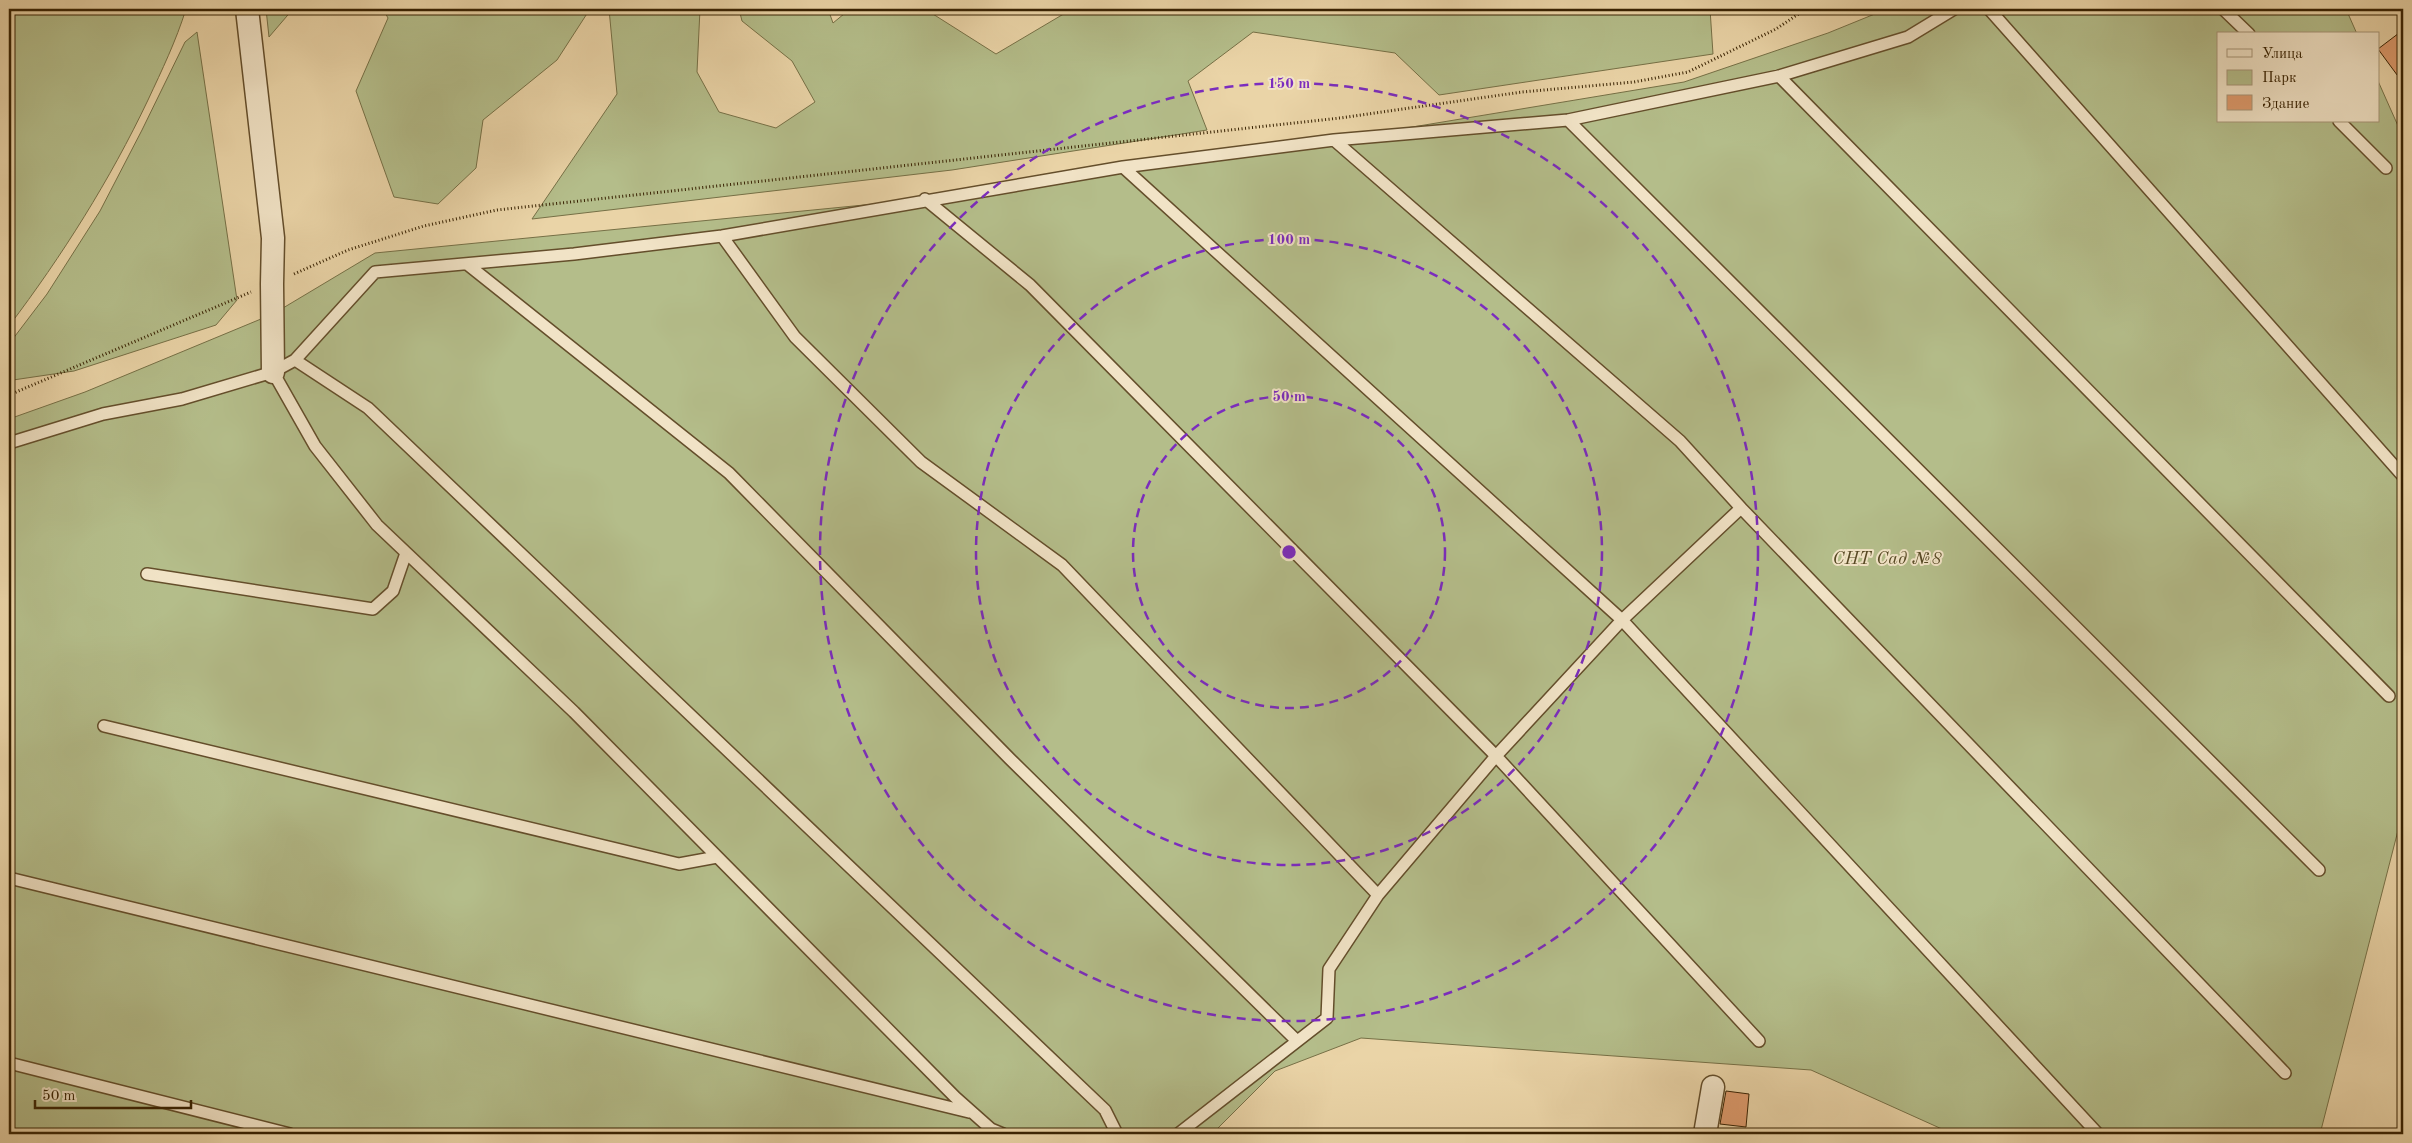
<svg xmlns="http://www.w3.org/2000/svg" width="2412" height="1143" viewBox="0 0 2412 1143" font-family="'Old Standard TT',serif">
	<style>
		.green { fill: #b4bd8a; stroke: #767046 }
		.building { fill: #de9b6d; stroke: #382202 }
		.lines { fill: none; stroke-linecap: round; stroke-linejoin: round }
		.lane-casing { stroke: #644e2b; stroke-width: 14 }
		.street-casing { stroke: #644e2b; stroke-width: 25 }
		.path { stroke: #382202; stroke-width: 3; stroke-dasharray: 1 2.5; stroke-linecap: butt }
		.lane { stroke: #f1e3c6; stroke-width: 11 }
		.street { stroke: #f1e3c6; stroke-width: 22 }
		.ring { fill: none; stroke: #7b2cbf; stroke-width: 2.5; stroke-dasharray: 9 6 }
		.labels { text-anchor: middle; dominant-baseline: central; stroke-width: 4; stroke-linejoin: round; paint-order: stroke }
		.park-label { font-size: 18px; font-style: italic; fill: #574924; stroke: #f1e3c6 }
		.centre { fill: #7b2cbf; stroke: #f1e3c6; stroke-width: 2.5 }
		.ring-label { font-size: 15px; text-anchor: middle; font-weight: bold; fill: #7b2cbf; stroke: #f1e3c6; stroke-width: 4; stroke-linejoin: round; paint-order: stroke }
	</style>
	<rect width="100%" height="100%" fill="#ead4a7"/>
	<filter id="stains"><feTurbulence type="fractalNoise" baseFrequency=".004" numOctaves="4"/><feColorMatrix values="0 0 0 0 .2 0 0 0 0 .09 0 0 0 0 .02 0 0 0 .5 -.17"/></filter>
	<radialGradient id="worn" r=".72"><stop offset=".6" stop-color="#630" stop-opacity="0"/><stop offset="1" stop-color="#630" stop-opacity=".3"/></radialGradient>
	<path class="green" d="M9 9H186C176 41 162 70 148 100 110 180 62 256 9 326Z
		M266 9H293L269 37Z
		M383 9H590L557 60 483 120 476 168 438 204 394 197 356 91 388 18Z
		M609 9H700L697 72 719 112 776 128 815 102 792 61 742 21 739 9H828L833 23 850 9H925L996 54 1072 9H1710L1713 54 1439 95 1395 53 1253 32 1188 81 1207 130 952 170 532 219 617 94Z
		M1887 9H2346L2357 34H2218V121H2378V81L2403 137V811L2320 1134H1953L1811 1070 1361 1038 1275 1071 1212 1134H9V419L85 392 273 314 375 253 925 199 1334 140 1684 82 1828 33Z
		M197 32 237 300 216 325 74 371 13 380 9 378V344L47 294 100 211 142 130 185 42Z"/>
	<path class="building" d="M2403 30V83L2378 49Z
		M1726 1091 1749 1094 1746 1127 1720 1124Z"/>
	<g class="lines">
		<g class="lane-casing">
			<path id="lane" d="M1989 9 2403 476
				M2223 9 2249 34
				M1779 76 2389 696
				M1568 120 2319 870
				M2339 121 2386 168
				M1123 167 1622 620 2098 1134
				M925 199 1030 285 1496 756 1759 1041
				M722 236 795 337 921 462 1062 565 1378 895
				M467 264 729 473 1010 759 1297 1041
				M295 360 368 408 1105 1110 1117 1134
				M273 372 315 446 377 525 574 712 955 1097 991 1129 1003 1134
				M9 443 103 414 182 399 273 372 295 360 375 272 574 254 722 236 1123 167 1334 140 1568 120 1779 76 1908 37 1954 9
				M1741 508 2285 1073
				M147 574 373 609 393 591 406 553
				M104 726 679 864 717 857
				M9 878 969 1112
				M9 1063 290 1134
				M1178 1134 1327 1018 1329 969 1378 895 1496 756 1622 620 1741 508 1680 441 1334 140"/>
		</g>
		<g class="street-casing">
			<path id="street" d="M247 9 273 238 272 284 273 372
				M1705 1134 1713 1087"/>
		</g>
		<path class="path" d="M294 274 348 250 424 226 497 210 1340 118 1522 92 1634 82 1688 72 1776 29 1806 9
			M9 395 251 292"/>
		<use href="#lane" class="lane"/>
		<use href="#street" class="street"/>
	</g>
	<g class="ring">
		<circle cx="1289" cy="552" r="156"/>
		<circle cx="1289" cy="552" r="313"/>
		<circle cx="1289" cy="552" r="469"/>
	</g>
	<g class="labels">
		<g class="park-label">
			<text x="1887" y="559">СНТ Сад №8</text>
		</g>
	</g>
	<circle cx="1289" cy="552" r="8" class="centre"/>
	<g class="ring-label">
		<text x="1289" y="88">150 m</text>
		<text x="1289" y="244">100 m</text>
		<text x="1289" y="401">50 m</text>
	</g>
	<rect width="2412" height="1143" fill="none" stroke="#ead4a7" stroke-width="30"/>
	<rect x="10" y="10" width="2392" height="1123" fill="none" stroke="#382202" stroke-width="2.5"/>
	<rect x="15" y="15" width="2382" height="1113" fill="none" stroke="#382202"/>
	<rect x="2217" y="32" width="162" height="90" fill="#f1e3c6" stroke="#a79678"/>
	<rect x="2227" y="49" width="25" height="8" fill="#f1e3c6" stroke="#a79678"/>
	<text x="2262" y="58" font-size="15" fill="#382202">Улица</text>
	<rect x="2227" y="70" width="25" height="15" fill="#b4bd8a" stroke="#a79678"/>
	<text x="2262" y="82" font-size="15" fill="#382202">Парк</text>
	<rect x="2227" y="95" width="25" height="15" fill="#de9b6d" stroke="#a79678"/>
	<text x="2262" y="108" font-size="15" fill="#382202">Здание</text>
	<path d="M35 1100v8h156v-8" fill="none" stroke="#382202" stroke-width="2.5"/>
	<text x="42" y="1100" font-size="15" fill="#382202" stroke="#f1e3c6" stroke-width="4" paint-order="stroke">50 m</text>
	<rect width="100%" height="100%" filter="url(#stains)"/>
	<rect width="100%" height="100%" fill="url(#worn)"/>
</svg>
